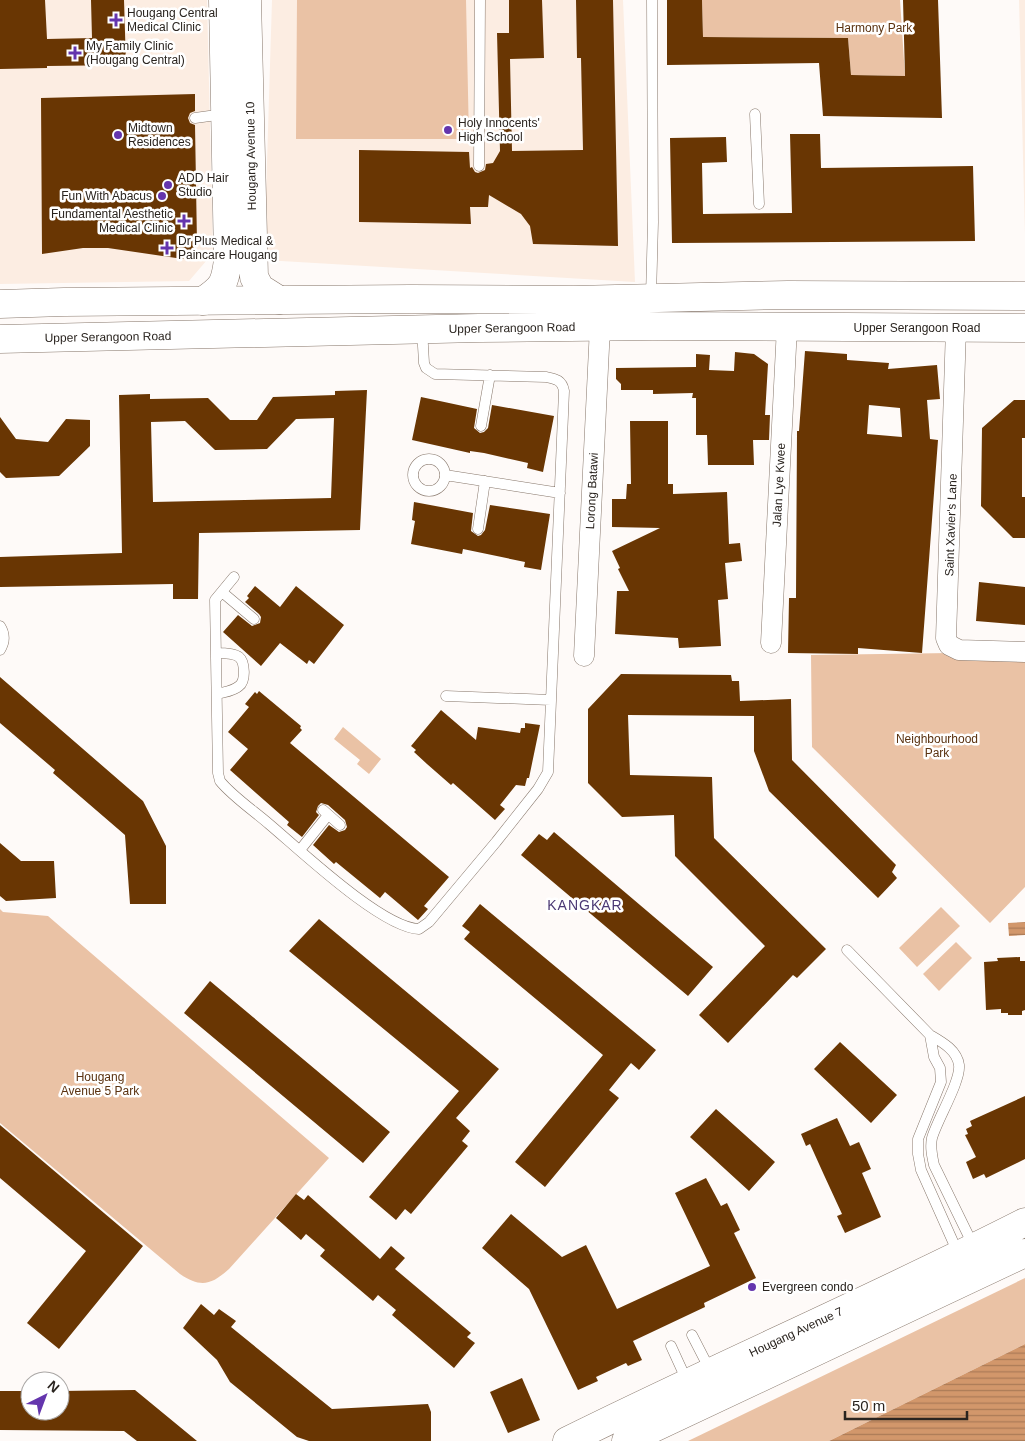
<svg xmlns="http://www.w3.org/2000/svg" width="1025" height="1441" viewBox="0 0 1025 1441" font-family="Helvetica,sans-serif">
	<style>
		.built { fill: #fcede2 }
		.green { fill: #eac2a5 }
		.water { fill: url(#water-rules) }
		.building { fill: #693603; fill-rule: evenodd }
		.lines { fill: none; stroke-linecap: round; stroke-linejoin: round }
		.lane-casing { stroke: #87776b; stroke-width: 11 }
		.street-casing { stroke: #87776b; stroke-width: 21 }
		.secondary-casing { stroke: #87776b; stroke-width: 29 }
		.primary-casing { stroke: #87776b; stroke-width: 29 }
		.lane { stroke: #fff; stroke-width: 10 }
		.street { stroke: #fff; stroke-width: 20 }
		.secondary { stroke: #fff; stroke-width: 28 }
		.primary { stroke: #fff; stroke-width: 28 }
		.poi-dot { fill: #6435ad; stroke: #fff; stroke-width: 2 }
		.labels { text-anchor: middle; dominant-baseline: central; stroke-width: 5; stroke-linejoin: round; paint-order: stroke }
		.poi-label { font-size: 12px; fill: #2a241f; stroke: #fff; text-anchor: start }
		.park-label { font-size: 12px; fill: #5a3210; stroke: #fff }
		.street-label { font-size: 12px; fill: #2a241f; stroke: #fff }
		.neighbourhood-label { font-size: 14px; letter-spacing: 1px; fill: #4b3874; stroke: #fff }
	</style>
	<defs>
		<pattern id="water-rules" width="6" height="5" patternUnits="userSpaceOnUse" patternTransform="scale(1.25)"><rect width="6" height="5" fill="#d2976b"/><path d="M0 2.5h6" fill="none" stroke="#ab7b57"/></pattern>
	</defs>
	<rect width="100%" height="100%" fill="#fefaf8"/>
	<path class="built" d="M0 0H207L213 253 189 281 0 284Z
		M272 0H623L635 282 264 260Z
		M1019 0H1025V235Z"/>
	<path class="green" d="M297 0H466L469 139H296Z
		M702 0H900L905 76 851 75 848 38 703 37Z
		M951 653V658H1025V887L990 923 812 747 811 655Z
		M343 727 381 759 369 774 357 764 360 760 334 739Z
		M941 907 960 926 917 967 899 948Z
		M0 909 3 912 48 916 329 1158 229 1269C211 1285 201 1288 180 1274L0 1123Z
		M956 942 972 958 939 991 923 974Z
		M1025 1278V1344L829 1441H688Z"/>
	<path class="water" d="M1025 922V935L1009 936 1008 923Z
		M1025 1344V1441H829Z"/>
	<path class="building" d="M0 0H45L47 39 92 38 91 0H124L126 65 47 66V68L0 69Z
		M509 0H542L544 58 510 59 512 151 583 150 581 58H577L576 0H613L618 246 533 244 530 226 521 214 489 195 488 207H470L471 224 359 222V150L469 152 470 168 472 167 475 172 478 173 485 170 486 164 493 163 500 151 497 33H509Z
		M667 0H702L703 37 848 38 851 75 905 76 903 0H938L942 118 823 116 819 63 667 65Z
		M195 94V111L190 113 188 118 190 123 195 125 197 244 183 259 108 248H83L42 254 41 98Z
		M790 134H820L821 168 973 166 975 241 672 243 670 138 726 137 727 162 702 163 703 214 792 213Z
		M805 351 847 354V360L889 363 888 369 937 365 940 399 927 400 930 439 938 440 922 653 858 648V654L788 653 789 598H796L797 431H799ZM869 405 900 408 902 437 867 434Z
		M735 352 754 354 768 364 765 415H770L769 440H753L754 465H708L707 435H696V398H692L693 393 653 394V390H621V384L616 379V368L696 367V354L710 355 709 370 734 371Z
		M367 390 360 530 199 533 198 599H173V584L0 587V557L122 553 119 395 150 394V399L208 398 230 420H257L273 397 335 395V391ZM334 418 331 498 153 502 151 422 185 421 215 450 267 449 296 419Z
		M421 397 477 409 474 428 480 433 484 432 488 428 492 405 554 416 543 472 527 468 528 463 484 453 470 451V453L412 440Z
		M1014 400H1025V438H1022V497H1025V538H1013L981 506 982 428Z
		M0 417 16 439 48 442 66 419 90 420V446L59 476 6 478 0 472Z
		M630 421H668V484H673V494L727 492 729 544 740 543 742 561 725 563 728 599 718 600 721 646 679 648 678 638 615 634 617 591H629L618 569 620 568 612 551 660 528 612 527V499H626L627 484H631Z
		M414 502 473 513 471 531 478 536 481 535 485 530 490 505 550 514 541 570 524 567 525 562 463 549 462 554 411 544 415 521 412 520Z
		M979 582 1025 587V625L976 621Z
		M255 586 280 607 296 586 344 625 314 664 309 660 307 664 280 643 261 666 223 632 238 615 252 626 260 623 261 617 259 614 245 602 249 598 247 596Z
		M621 674 731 675 732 681H739L740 701 791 699 792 760 896 865 892 872 897 878 878 898 769 791 754 751V716L628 715 630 775 712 777 714 838 826 949 797 978 793 975 728 1043 699 1015 765 946 675 856 674 815 622 817 588 783V709Z
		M0 677 143 801 166 846V904H130L125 835 53 773 55 770 0 723Z
		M259 691 301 726 300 728 302 730 290 743 449 877 424 906 428 909 418 920 385 892 380 898 336 862 334 864 313 845 329 825 339 832 345 830 347 827 345 820 328 805 321 803 318 806 316 812 319 815 302 837 287 825 289 822 230 770 248 749 228 732 249 707 245 704 255 692 257 694Z
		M441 710 476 740 478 727 520 733 521 728H525V723L540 725 529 778H527L525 786 516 785 500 805 505 809 495 820 453 783 451 785 427 764 414 752 416 750 411 746Z
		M554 832 713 967 688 996 521 855 539 834 547 840Z
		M0 843 21 861H54L56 898 6 901 0 896Z
		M480 904 656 1050 639 1070 631 1063 609 1090 619 1098 545 1187 515 1162 603 1055 464 939 470 932 462 926Z
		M319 919 499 1069 456 1118 470 1131 462 1141 468 1146 411 1214 405 1209 396 1220 369 1197 459 1091 289 951Z
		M1020 957V961H1025V1010L1022 1011V1015H1008V1013H1001V1009L986 1010 984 962 998 961 997 958Z
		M210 981 390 1132 363 1163 184 1013Z
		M840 1042 897 1095 871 1123 814 1069Z
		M1025 1096V1159L986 1178 984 1174 973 1179 966 1162 976 1157 965 1135 968 1134 966 1129 972 1126 970 1121Z
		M716 1109 775 1162 749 1191 690 1137Z
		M837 1118 850 1146 859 1142 871 1169 862 1173 881 1217 845 1233 837 1216 842 1214 824 1175 810 1144 806 1146 801 1134Z
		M0 1125 143 1246 59 1349 27 1323 86 1251 0 1178Z
		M706 1178 721 1206 727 1203 740 1230 734 1233 756 1278 704 1303 705 1307 633 1341 642 1360 628 1366 626 1363 596 1377 598 1381 578 1390 529 1289 482 1248 511 1214 562 1257 586 1245 617 1309 710 1266 675 1193Z
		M296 1194 304 1200 308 1195 380 1259 391 1246 405 1258 395 1269 471 1333 467 1337 475 1343 454 1368 392 1315 396 1310 378 1295 373 1301 320 1256 325 1250 306 1234 301 1240 276 1218Z
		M201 1304 214 1315 219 1309 236 1321 231 1327 332 1409 428 1404 431 1412V1441H309L297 1437 230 1382 217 1360 183 1328Z
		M522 1378 540 1420 508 1433 490 1392Z
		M135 1390 197 1441H137L124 1431 0 1430V1391H30V1411H60V1391Z"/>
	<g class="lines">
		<g class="lane-casing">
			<path id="lane" d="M755 114 759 204
				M195 118 224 114
				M479 166 480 0
				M651 297 653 222 652 0
				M481 426 490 375
				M413 475a16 16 0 1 1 32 0a16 16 0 1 1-32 0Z
				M445 475 560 493
				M478 529 485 481
				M234 577 215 600 218 773 220 781C232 796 254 811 269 824 300 850 382 928 419 929L429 922 496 842 538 789 548 772 564 391C562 380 556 379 546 377L435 374 426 368 424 363 422 329
				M222 592 254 619
				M0 626C5 634 5 642 0 650
				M216 653C222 653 234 653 239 657 245 662 246 681 239 686 234 691 224 692 217 694
				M446 696 551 700
				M323 810 340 825
				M300 850 328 815
				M847 950 930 1035C942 1042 957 1050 959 1065 961 1081 937 1120 932 1138 930 1147 932 1156 934 1165L974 1247
				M930 1035 934 1057 940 1068 941 1082 918 1139V1154L921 1170 958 1253
				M692 1335 711 1372
				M671 1346 687 1381"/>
		</g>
		<g class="street-casing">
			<path id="street" d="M956 328 946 638 949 645 959 650 1025 652
				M771 643 787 327
				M584 656 600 327"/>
		</g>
		<g class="secondary-casing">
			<path id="secondary" d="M247 0 254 277 260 288 279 300
				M203 301C223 287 225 284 228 260L223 0
				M567 1441C718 1366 874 1299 1025 1222
				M626 1441 1025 1253"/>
		</g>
		<g class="primary-casing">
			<path id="primary" d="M0 304 64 302 411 299 574 300 788 295 1025 296
				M0 339 479 328 652 326 1025 328"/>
		</g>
		<use href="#lane" class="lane"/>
		<use href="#street" class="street"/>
		<use href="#secondary" class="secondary"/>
		<use href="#primary" class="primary"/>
	</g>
	<g class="poi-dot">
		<path d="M113.5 12.5h5v5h5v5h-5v5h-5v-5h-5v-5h5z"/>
		<path d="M72.5 45.5h5v5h5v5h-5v5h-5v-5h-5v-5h5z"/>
		<circle cx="448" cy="130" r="5"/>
		<circle cx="118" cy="135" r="5"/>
		<circle cx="168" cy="185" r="5"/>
		<circle cx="162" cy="196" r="5"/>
		<path d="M181.5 213.5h5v5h5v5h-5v5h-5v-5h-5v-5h5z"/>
		<path d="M164.5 240.5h5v5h5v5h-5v5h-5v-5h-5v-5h5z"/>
		<circle cx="752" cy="1287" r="5"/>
	</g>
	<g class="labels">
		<g class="poi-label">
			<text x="127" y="13">Hougang Central<tspan x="127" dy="14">Medical Clinic</tspan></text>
			<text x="86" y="46">My Family Clinic<tspan x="86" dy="14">(Hougang Central)</tspan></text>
			<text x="458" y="123">Holy Innocents'<tspan x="458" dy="14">High School</tspan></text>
			<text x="128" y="128">Midtown<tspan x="128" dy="14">Residences</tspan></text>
			<text x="178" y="178">ADD Hair<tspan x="178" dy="14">Studio</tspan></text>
			<text x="152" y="196" text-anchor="end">Fun With Abacus</text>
			<text x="173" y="214" text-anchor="end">Fundamental Aesthetic<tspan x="173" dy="14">Medical Clinic</tspan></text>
			<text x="178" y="241">Dr Plus Medical &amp;<tspan x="178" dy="14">Paincare Hougang</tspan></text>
			<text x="762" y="1287">Evergreen condo</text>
		</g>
		<g class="park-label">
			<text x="874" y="28">Harmony Park</text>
			<text x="937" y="739">Neighbourhood<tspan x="937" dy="14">Park</tspan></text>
			<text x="100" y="1077">Hougang<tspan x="100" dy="14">Avenue 5 Park</tspan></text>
		</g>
		<g class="street-label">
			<text transform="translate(251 156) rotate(-91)">Hougang Avenue 10</text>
			<text transform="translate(512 328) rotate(-1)">Upper Serangoon Road</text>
			<text x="917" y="328">Upper Serangoon Road</text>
			<text transform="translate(108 337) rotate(-1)">Upper Serangoon Road</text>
			<text transform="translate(779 485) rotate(-87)">Jalan Lye Kwee</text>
			<text transform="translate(592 491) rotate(-87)">Lorong Batawi</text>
			<text transform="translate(951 525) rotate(-88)">Saint Xavier's Lane</text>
			<text transform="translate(796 1332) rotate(-25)">Hougang Avenue 7</text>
		</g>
		<g class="neighbourhood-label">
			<text x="585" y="905">KANGKAR</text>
		</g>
	</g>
	<g transform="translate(45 1396) rotate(42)"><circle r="24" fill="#ffffff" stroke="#aaa7a5"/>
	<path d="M0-4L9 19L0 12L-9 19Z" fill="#6435ad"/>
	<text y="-8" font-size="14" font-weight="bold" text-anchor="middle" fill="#2a241f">N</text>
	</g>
	<path d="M845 1411v8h122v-8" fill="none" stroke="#2a241f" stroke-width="2.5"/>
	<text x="852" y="1411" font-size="15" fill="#2a241f" stroke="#ffffff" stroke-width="4" paint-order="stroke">50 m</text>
</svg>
